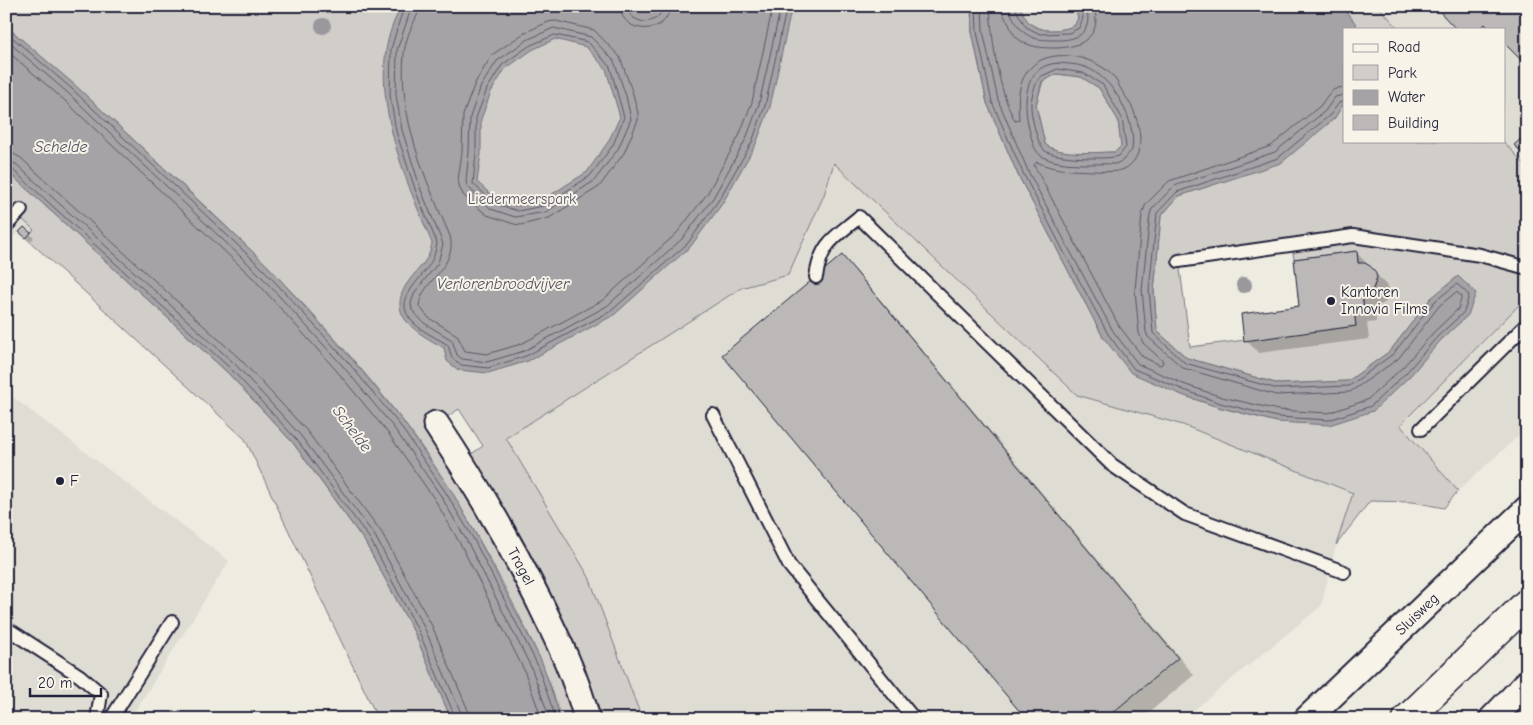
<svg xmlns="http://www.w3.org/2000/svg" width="1533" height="725" viewBox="0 0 1533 725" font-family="'Comic Neue',sans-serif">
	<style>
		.built { fill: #dfdcd4 }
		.green { fill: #d1cdc9; stroke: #7a7882; fill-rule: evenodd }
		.water { fill: #a6a3a6; stroke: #716f7b; fill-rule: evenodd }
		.shadow { fill: #0003 }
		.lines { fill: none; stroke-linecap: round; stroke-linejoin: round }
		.shore { stroke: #575666; stroke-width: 1 }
		.building { fill: #bbb8b7; stroke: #22223b }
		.service-casing { stroke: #22223b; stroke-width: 16 }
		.minor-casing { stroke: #22223b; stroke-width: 29 }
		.trunk-casing { stroke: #22223b; stroke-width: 31 }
		.service { stroke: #f7f3e8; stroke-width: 12 }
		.minor { stroke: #f7f3e8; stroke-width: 25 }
		.trunk { stroke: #f7f3e8; stroke-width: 28 }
		.tree { fill: #9b989d }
		.poi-dot { fill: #22223b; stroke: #f7f3e8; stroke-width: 2 }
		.labels { text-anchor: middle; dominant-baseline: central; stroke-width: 4; stroke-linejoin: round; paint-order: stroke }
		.park-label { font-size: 15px; fill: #575566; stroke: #f7f3e8 }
		.poi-label { font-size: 15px; fill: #22223b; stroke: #f7f3e8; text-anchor: start }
		.street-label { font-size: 15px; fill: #22223b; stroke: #f7f3e8 }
		.water-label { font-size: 16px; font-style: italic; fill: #504f60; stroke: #f7f3e8 }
	</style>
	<rect width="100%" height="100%" fill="#eeebe1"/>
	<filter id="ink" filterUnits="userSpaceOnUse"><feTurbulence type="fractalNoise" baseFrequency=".02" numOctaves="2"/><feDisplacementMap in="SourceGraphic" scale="10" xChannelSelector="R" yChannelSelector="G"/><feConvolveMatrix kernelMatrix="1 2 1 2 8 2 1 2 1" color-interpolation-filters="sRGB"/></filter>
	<g filter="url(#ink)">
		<path class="built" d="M1378 6H1527V167L1503 141H1504V29H1399Z
			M834 163 1077 395 1183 425 1353 493 1336 545 1321 606 1183 719H642L589 577 506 438 741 288 788 275 824 195Z
			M6 204 35 230 26 238 19 232 6 243Z
			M1527 297V428L1458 491 1399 425Z
			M6 392 229 561 130 719H6Z"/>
		<path class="green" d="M6 6H971L972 32 987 103 1018 175 1103 337 1182 395 1218 407 1277 422 1441 340 1468 315 1431 298 1390 351 1348 381 1279 384 1187 358 1157 331 1154 291 1161 216 1179 196 1226 180 1334 119 1344 103V141H1503L1527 167V297L1400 425 1458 491 1444 508 1413 502 1370 501 1336 545 1353 493 1183 425 1077 395 834 163 824 195 788 275 741 288 506 438 589 577 642 719H561C548 669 523 623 500 578 474 530 448 483 416 439 347 344 263 260 177 180 121 128 65 76 6 26ZM1292 246 1294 259 1357 251 1358 263C1374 264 1380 276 1373 289L1362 295 1364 309 1354 310 1356 326 1190 347 1179 261ZM459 409 483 446 455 465 430 428Z
			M1020 6H1075L1078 18 1075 25C1064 31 1042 33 1031 24 1026 21 1022 11 1020 6Z
			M1342 6H1378L1399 29H1357L1355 24Z
			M1057 74 1081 77 1099 88 1118 120 1121 146 1115 152C1098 152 1058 157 1045 144L1036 105 1043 81Z
			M6 170 228 373 293 443 365 542 415 634 451 719H378L245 439 26 238 34 230 6 204Z"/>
		<path class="water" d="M402 6H635L645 11 656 6H792L770 107 756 144 722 204 691 246 614 315 528 361 488 373 458 370 447 361 444 348C420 334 386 318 406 285 412 275 421 268 427 258 430 253 431 248 432 243 404 176 359 76 402 6ZM555 39 586 47 606 69 620 117 608 142 587 172 541 201 518 206 497 200 477 182 481 154V119L491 92 505 69 532 50Z
			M971 6H1020C1022 11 1026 21 1031 24 1042 33 1064 31 1075 25L1078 18 1075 6H1342L1356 24 1357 29H1344V103L1334 119 1281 163 1179 196 1161 216 1154 291 1157 331 1187 358 1279 384 1348 381 1390 351 1431 298 1458 276 1476 293 1468 315 1441 340 1410 376 1373 411 1329 425 1277 422 1218 407 1182 395 1131 373 1103 337 1060 255 1018 175 987 103 972 32ZM1057 74 1081 77 1099 88 1118 120 1121 146 1115 152C1098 152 1057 156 1045 144L1036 105 1042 81Z
			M6 26 75 85 268 266 350 357 403 421 451 490 478 538 542 662 561 719H451L415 634 365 542 293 443 228 373 6 170Z"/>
		<path class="shadow" d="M1441 6 1504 29H1458Z
			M24 228 34 238 31 241 21 232Z
			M1356 252 1387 286 1389 291 1386 302 1375 308 1376 322 1367 323 1369 339 1259 353 1246 340 1301 307Z
			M842 257 858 273 1194 675 1141 719H1028Z"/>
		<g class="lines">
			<path class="shore" d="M405 6 400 19 391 49 390 95 396 131 416 192 437 243C436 248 435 254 433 258 421 284 384 302 421 329 429 335 439 339 448 345L452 358 461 365 488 368 526 356 611 311 688 243 718 201 752 142 765 106 787 6
				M412 6 397 50 396 95 402 130 421 190 443 244 438 263 415 292 411 303 412 310 424 323 452 340 457 355 462 359 487 362 524 351 607 306 683 238 713 198 746 139 759 104 781 6
				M419 6C419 14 416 17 413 24 409 32 405 44 404 53 398 118 425 178 450 236 458 267 421 281 419 306L429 318 457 335 465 351 487 354 521 344 603 300 677 233 707 194 739 136 752 102 773 6
				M620 6C621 36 669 36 670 6
				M628 6C628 16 635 20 644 22 654 21 662 17 662 6
				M976 6 977 32 992 102 1023 173 1064 252 1108 334 1134 369 1184 390 1220 403 1277 417 1329 420 1371 406 1406 373 1437 337 1464 312 1469 295 1457 284 1435 301 1393 354 1349 386 1278 389 1185 363 1153 333 1149 290 1157 213 1177 192 1278 158 1330 115 1339 103 1344 101
				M982 6 983 31 998 100 1028 171 1069 249 1113 331 1138 364 1186 385 1222 397 1278 410 1328 413 1367 400 1402 368 1433 333 1458 309 1462 296 1456 292 1439 306 1398 359 1350 392 1276 395 1183 368 1148 337 1146 332 1142 290 1150 214 1152 209 1174 186 1275 152 1325 111 1335 97 1344 95
				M990 6C992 43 998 89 1015 121L1019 120C1017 96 1018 72 1041 60 1063 50 1095 58 1112 75 1116 79 1119 86 1122 91 1127 99 1133 106 1135 115 1142 133 1144 159 1124 169 1115 173 1103 171 1093 171 1074 170 1055 171 1037 162L1034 165 1119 326 1143 357 1160 365 1162 364 1163 361 1143 343 1139 333 1135 290 1142 214 1146 204 1169 181 1271 146 1320 106 1331 91 1338 88 1344 87
				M1002 6C1002 13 1005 18 1009 24 1011 29 1013 34 1017 38 1028 47 1041 48 1054 48 1081 48 1103 37 1094 6
				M1009 6C1010 12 1012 16 1015 21 1026 40 1038 40 1058 40 1081 40 1093 30 1086 6
				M1016 6V10L1026 27 1040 34 1069 33 1079 28 1083 18 1080 6
				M556 21 594 30 620 57 633 94 638 113V120L624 153 599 187 549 218 521 225 514 224 487 215 464 196 460 189 458 180 462 152 463 115 475 83 492 55 524 33 548 22Z
				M554 28 591 37 614 61 626 96 631 119 618 149 594 181 546 212 515 217 491 209 467 186 466 180 469 153 470 117 481 86 497 61 527 40Z
				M6 32 72 89 264 270 347 361 399 424 446 493 474 540 537 664 556 719
				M555 35 588 42 610 67 624 117 613 145 590 176 543 206 518 211 496 204 473 184 476 153V118L487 89 502 65 529 46Z
				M6 40 68 93 259 274 342 365 394 428 441 496 468 543 531 667 550 719
				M6 50 63 99 254 279 336 370 388 433 435 500 462 547 524 670 542 719
				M1058 63C1067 64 1077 64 1085 67 1113 77 1137 121 1132 150L1122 161 1115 164C1095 163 1060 167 1043 157 1034 152 1033 142 1030 133 1023 107 1021 65 1058 63Z
				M1058 69 1083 73 1103 85 1122 118 1126 147 1119 156C1107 160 1055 158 1045 151 1037 145 1030 112 1031 103 1032 94 1035 84 1040 77Z
				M6 153 14 154 21 158 240 359 307 431 382 533 432 626 468 710 469 719
				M6 161 16 164 235 364 301 436 375 536 425 629 461 713 462 719
				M6 167 12 169 231 369 297 440 370 539 419 632 456 719"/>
		</g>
		<path class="building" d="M1440 6H1527V66L1504 43V29H1490L1485 24 1480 29H1456L1437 9Z
			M1527 133V157L1514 145Z
			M24 227 31 233 26 238 19 232Z
			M1357 251 1358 263H1365L1370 266 1375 271 1377 277 1373 289 1362 295 1364 309 1354 310 1356 326 1244 341 1241 314 1299 306 1294 259Z
			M842 255 1178 658 1105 719H1026L722 355Z"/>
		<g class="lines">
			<g class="service-casing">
				<path id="service" d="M6 226 21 210
					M1179 261 1353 236 1480 255 1527 268
					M816 277C821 243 834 238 859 217L1112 465 1185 514 1344 572
					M713 415 789 565 914 719
					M1421 429 1527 324
					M6 628 80 676 101 694 97 719
					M111 719 172 622"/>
			</g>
			<g class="minor-casing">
				<g id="minor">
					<path id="s1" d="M436 424C474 481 507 537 538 599 557 638 576 676 587 719"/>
					<path id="s2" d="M1307 719 1527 509"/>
					<path d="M1492 719 1527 683"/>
				</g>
			</g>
			<g class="trunk-casing">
				<path id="trunk" d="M1407 719 1527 603"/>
			</g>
			<use href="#service" class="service"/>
			<use href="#minor" class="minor"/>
			<use href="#trunk" class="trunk"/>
		</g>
		<g class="tree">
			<circle cx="323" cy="26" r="8"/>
			<circle cx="1244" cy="285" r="8"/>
		</g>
	</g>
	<g class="poi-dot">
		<circle cx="1331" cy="301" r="5"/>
		<circle cx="60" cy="481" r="5"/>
	</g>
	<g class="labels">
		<g class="park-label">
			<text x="522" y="199">Liedermeerspark</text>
		</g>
		<g class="poi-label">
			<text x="1341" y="292">Kantoren<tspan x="1341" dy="17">Innovia Films</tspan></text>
			<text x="70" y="481">F</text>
		</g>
		<g class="street-label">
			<text stroke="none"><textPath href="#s1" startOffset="166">Tragel</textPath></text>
			<text stroke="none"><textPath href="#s2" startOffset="152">Sluisweg</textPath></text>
		</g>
		<g class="water-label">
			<text x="61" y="147">Schelde</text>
			<text x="503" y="284">Verlorenbroodvijver</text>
			<text transform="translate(352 429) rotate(53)">Schelde</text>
		</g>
	</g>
	<rect width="1533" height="725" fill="none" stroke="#f7f3e8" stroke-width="25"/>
	<rect x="12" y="12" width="1508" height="700" fill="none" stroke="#22223b" stroke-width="2" filter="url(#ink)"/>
	<rect x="1343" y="28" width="162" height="115" fill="#f7f3e8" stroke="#a29fa3"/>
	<rect x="1353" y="44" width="25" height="8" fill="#f7f3e8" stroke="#a29fa3"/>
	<text x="1388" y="52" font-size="15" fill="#22223b">Road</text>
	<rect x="1353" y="65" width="25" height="15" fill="#d1cdc9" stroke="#a29fa3"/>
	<text x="1388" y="78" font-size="15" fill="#22223b">Park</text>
	<rect x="1353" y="90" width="25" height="15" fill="#a6a3a6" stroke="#a29fa3"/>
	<text x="1388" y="102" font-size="15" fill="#22223b">Water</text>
	<rect x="1353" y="115" width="25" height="15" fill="#bbb8b7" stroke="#a29fa3"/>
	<text x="1388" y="128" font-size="15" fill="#22223b">Building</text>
	<path d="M30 688v8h71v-8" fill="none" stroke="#22223b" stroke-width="2.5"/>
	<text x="38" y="688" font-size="15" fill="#22223b" stroke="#f7f3e8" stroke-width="4" paint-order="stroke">20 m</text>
</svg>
